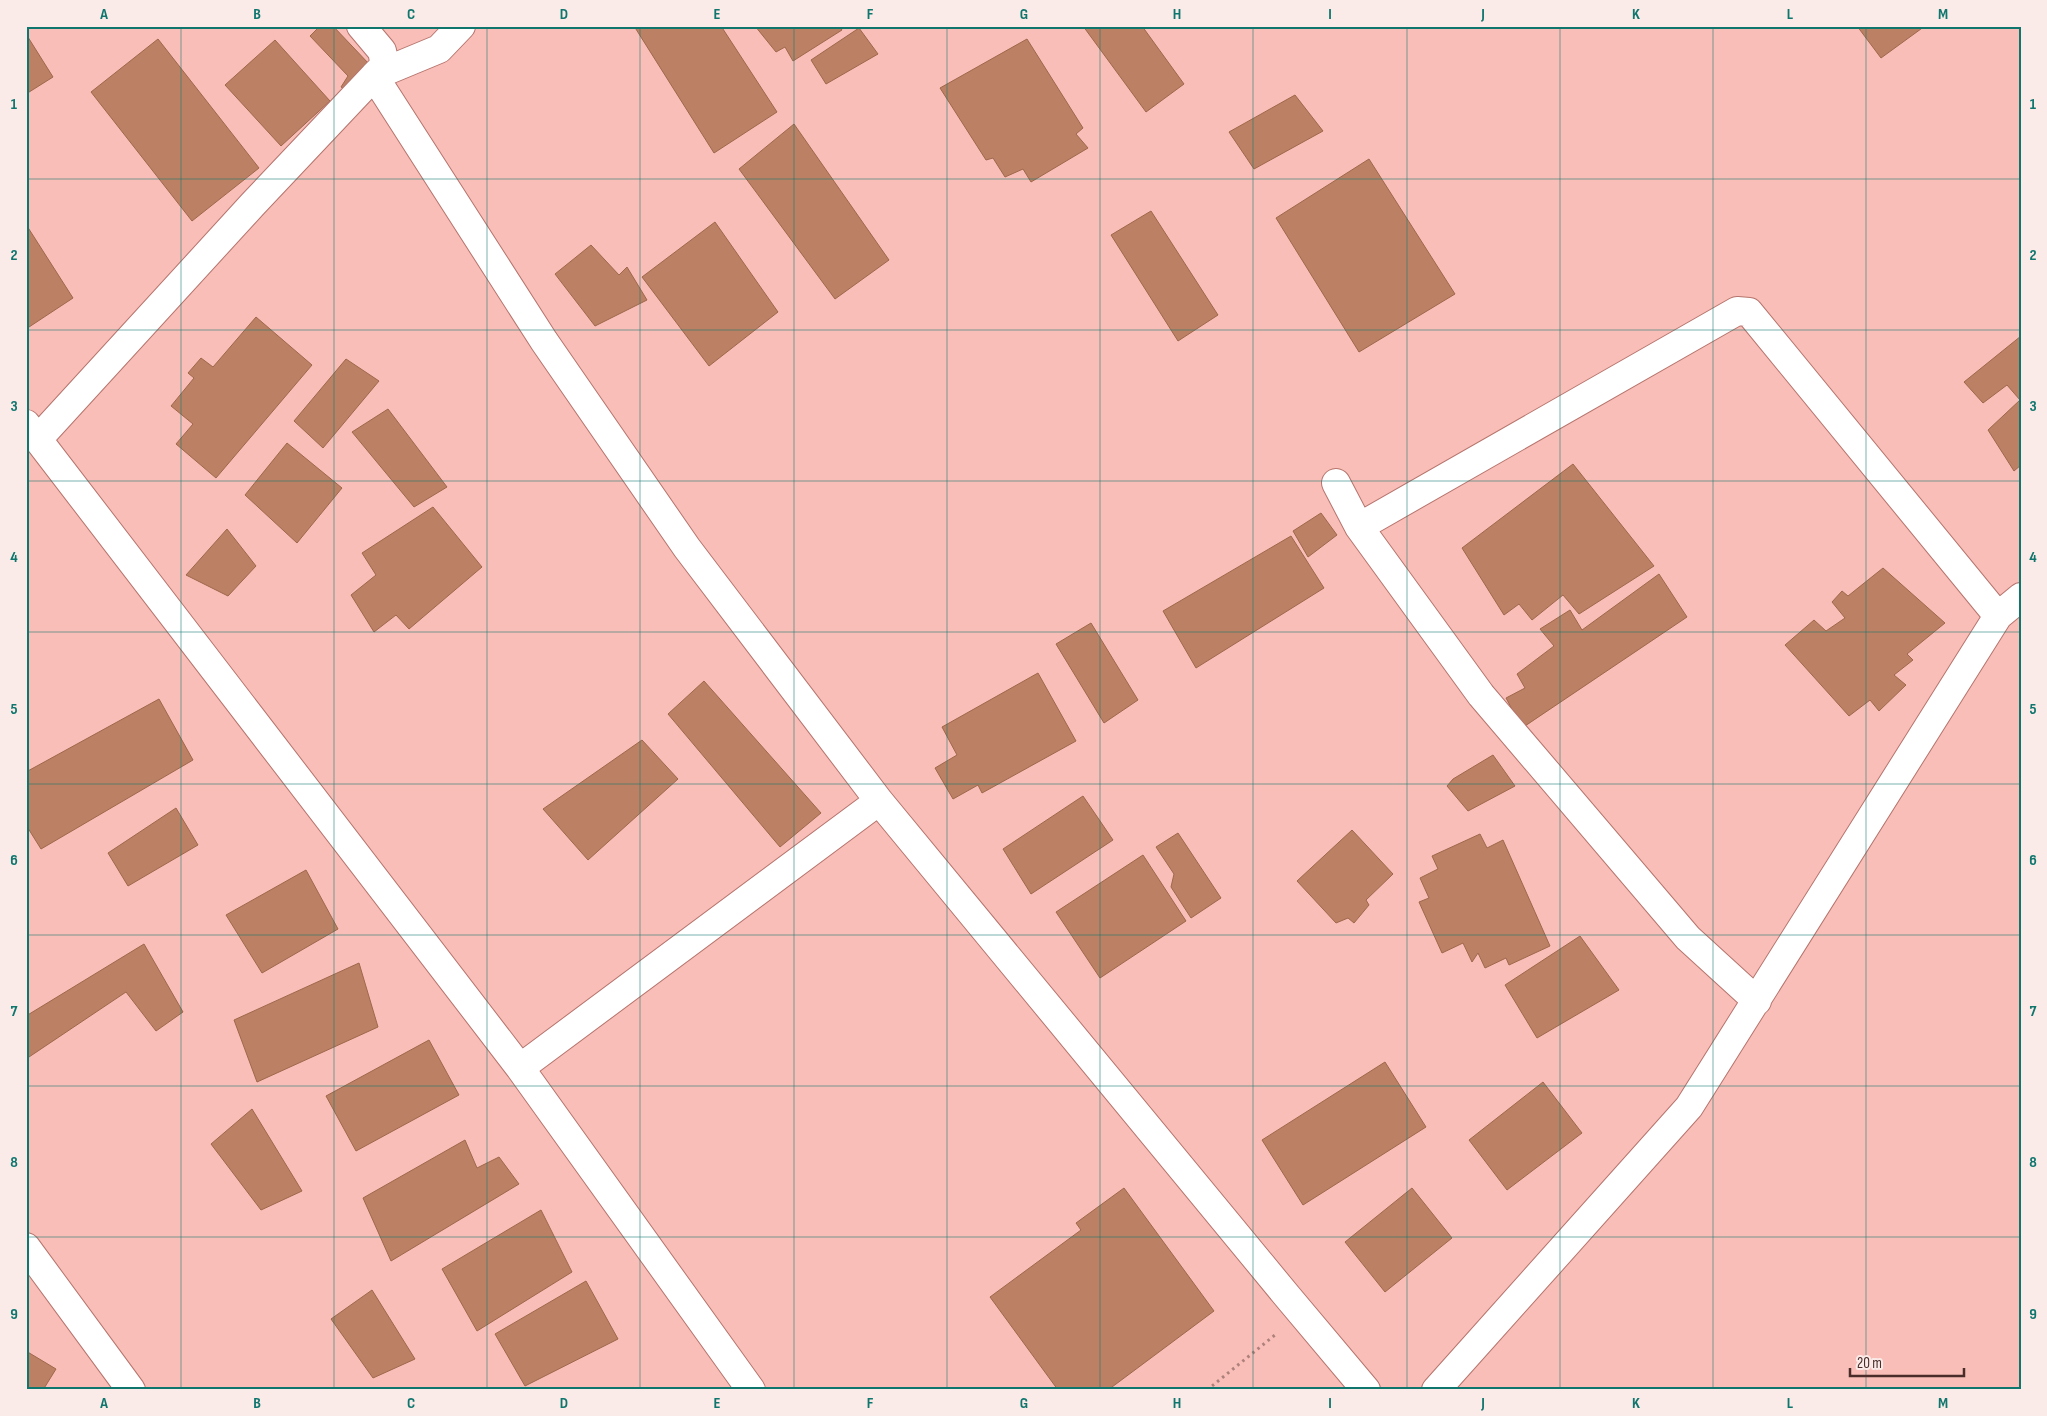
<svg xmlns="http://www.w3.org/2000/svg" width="2047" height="1416" viewBox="0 0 2047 1416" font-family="'Sofia Sans Condensed',sans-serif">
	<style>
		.building { fill: #bc8164; stroke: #a0674b }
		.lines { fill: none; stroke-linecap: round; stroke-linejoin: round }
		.minor-casing { stroke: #b6746d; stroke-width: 30 }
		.path { stroke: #ae807b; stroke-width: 3; stroke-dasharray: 2.5 4; stroke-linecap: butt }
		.minor { stroke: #fff; stroke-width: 28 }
		.grid { fill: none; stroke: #0f766e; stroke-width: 1; stroke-opacity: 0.55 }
		.neatline { fill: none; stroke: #0f766e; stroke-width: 2 }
		.grid-label { font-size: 16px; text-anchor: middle; font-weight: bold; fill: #0f766e }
	</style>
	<rect width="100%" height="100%" fill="#f8beb7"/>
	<path class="building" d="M320 26H333L370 65 351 93 341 87 348 76 310 36Z
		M634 26H721L777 112 714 153Z
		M755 26H839L842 30 793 61 785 47 776 52Z
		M1083 26H1142L1184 84 1146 112Z
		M1857 26H1925L1881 58Z
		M859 28 878 54 826 84 811 60Z
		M26 34 53 77 26 94Z
		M158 39 259 168 192 221 91 92Z
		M1027 39 1083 128 1076 134 1088 148 1031 182 1023 169 1005 177 993 158 986 160 940 88Z
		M275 40 330 101 281 146 225 85Z
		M1295 95 1323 131 1254 169 1229 132Z
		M794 124 889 260 835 299 739 169Z
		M1369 159 1455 294 1359 352 1276 218Z
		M1151 211 1218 315 1178 341 1111 235Z
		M715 222 778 312 709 366 642 277Z
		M27 226 73 298 26 329V226Z
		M591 245 619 275 627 267 647 300 595 326 555 274Z
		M256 317 312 365 216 478 176 444 193 424 171 406 194 378 188 373 201 358 213 367Z
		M2021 336V465L2014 471 1988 430 2020 400 2007 385 1983 403 1964 382Z
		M346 359 379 381 323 448 294 421Z
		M388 409 447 487 414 507 352 432Z
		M287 443 342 488 297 543 245 495Z
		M1573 464 1654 566 1579 614 1563 595 1532 620 1519 604 1504 615 1462 548Z
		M433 507 482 567 409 629 396 615 374 632 351 595 376 575 362 553Z
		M1321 513 1337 535 1308 557 1293 531Z
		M227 529 256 566 228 596 186 575Z
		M1291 536 1324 588 1196 668 1163 611Z
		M1883 568 1945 623 1907 654 1913 660 1894 675 1906 685 1879 711 1870 700 1849 716 1785 645 1814 620 1826 631 1845 618 1832 602 1842 591 1848 596Z
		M1659 574 1687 617 1522 728 1506 698 1525 688 1517 674 1554 646 1540 629 1570 610 1582 630Z
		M1091 623 1138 700 1104 723 1056 644Z
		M1038 673 1076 741 982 793 978 785 953 799 935 768 957 755 942 727Z
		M704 681 821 813 780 847 668 714Z
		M159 699 193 760 41 849 26 825V772Z
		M642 740 678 779 588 860 543 809Z
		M1493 755 1515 786 1468 811 1447 786 1453 779Z
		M1083 796 1113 840 1031 894 1003 849Z
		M176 808 198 845 128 886 108 853Z
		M1352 830 1393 874 1366 900 1369 905 1354 923 1348 918 1336 923 1297 881Z
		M1178 833 1221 898 1191 918 1171 887 1174 874 1156 847Z
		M1480 834 1487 848 1503 840 1550 946 1509 965 1506 958 1485 968 1478 953 1472 962 1463 943 1442 953 1419 902 1429 898 1420 878 1438 869 1432 856Z
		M1143 855 1186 921 1100 978 1056 912Z
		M306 870 338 929 262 973 226 915Z
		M1580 936 1619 990 1537 1038 1505 985Z
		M144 944 183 1012 156 1031 126 992 26 1059V1016Z
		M359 963 378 1027 257 1082 234 1020Z
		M429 1040 459 1095 356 1151 326 1096Z
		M1385 1062 1426 1127 1303 1205 1262 1140Z
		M1543 1082 1582 1133 1507 1190 1469 1140Z
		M252 1109 302 1191 261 1210 211 1144Z
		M465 1140 477 1168 499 1157 519 1184 391 1261 363 1198Z
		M1124 1188 1214 1311 1108 1390H1058L990 1297 1081 1230 1076 1223Z
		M1412 1188 1452 1238 1385 1292 1345 1242Z
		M541 1210 572 1272 477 1331 442 1269Z
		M586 1281 618 1339 525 1386 495 1334Z
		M372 1290 415 1359 373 1378 331 1319Z
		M26 1351 56 1369 43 1390H26Z"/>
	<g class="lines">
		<g class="minor-casing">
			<path id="minor" d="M361 26 382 51 385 65 374 76 544 341 687 548 879 801 1287 1296 1366 1390
				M26 424 520 1068 751 1390
				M38 439 253 204 374 76 439 49 461 26
				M1336 483 1359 527 1481 695 1688 938 1757 1001
				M1359 527 1737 311 1749 312 1998 616
				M520 1068 879 801
				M26 1247 131 1390
				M1436 1390 1689 1107 1998 616 2021 597"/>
		</g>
		<path class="path" d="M1207 1390 1275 1335"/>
		<use href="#minor" class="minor"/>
	</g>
	<path class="grid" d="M181 26V1390M334 26V1390M487 26V1390M640 26V1390M794 26V1390M947 26V1390M1100 26V1390M1253 26V1390M1407 26V1390M1560 26V1390M1713 26V1390M1866 26V1390M26 179H2021M26 330H2021M26 481H2021M26 632H2021M26 784H2021M26 935H2021M26 1086H2021M26 1237H2021"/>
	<rect width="2047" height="1416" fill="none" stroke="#faebe9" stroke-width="55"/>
	<path d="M1850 1368v8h114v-8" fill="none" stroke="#4a2d2a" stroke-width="2.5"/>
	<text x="1857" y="1368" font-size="15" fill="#4a2d2a" stroke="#faebe9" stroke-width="4" paint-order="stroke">20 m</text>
	<rect x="28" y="28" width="1992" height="1360" class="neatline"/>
	<g class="grid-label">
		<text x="104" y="19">A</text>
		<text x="257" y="19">B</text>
		<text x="411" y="19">C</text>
		<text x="564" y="19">D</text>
		<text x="717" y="19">E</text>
		<text x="870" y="19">F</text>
		<text x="1024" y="19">G</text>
		<text x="1177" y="19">H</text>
		<text x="1330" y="19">I</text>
		<text x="1483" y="19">J</text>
		<text x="1636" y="19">K</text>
		<text x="1790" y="19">L</text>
		<text x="1943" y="19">M</text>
		<text x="14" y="109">1</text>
		<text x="2033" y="109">1</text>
		<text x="14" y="260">2</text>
		<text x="2033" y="260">2</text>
		<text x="14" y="411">3</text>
		<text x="2033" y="411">3</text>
		<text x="14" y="562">4</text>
		<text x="2033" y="562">4</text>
		<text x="14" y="714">5</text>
		<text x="2033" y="714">5</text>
		<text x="14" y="865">6</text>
		<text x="2033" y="865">6</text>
		<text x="14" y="1016">7</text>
		<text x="2033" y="1016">7</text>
		<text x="14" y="1167">8</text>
		<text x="2033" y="1167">8</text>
		<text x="14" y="1319">9</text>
		<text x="2033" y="1319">9</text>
		<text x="104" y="1408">A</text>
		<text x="257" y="1408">B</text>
		<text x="411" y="1408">C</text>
		<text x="564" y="1408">D</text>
		<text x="717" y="1408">E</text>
		<text x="870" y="1408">F</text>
		<text x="1024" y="1408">G</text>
		<text x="1177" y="1408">H</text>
		<text x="1330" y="1408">I</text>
		<text x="1483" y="1408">J</text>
		<text x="1636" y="1408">K</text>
		<text x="1790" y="1408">L</text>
		<text x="1943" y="1408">M</text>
	</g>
</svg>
